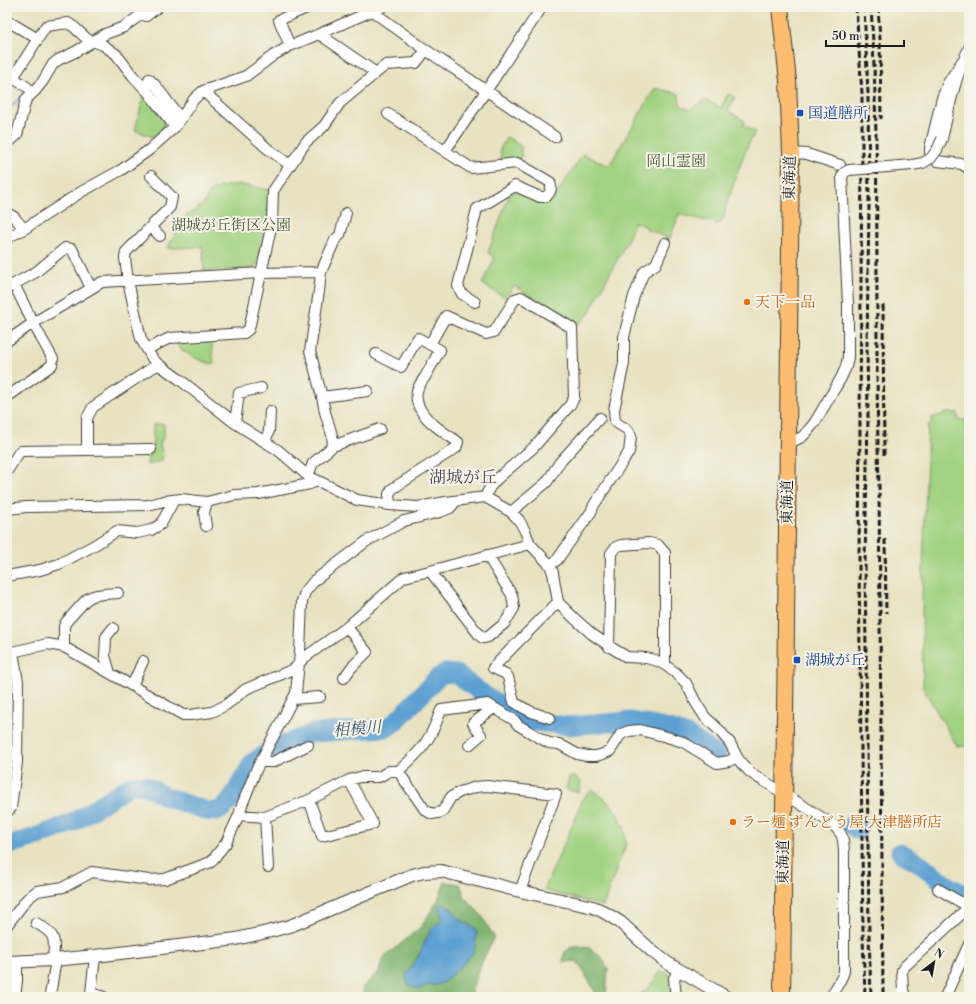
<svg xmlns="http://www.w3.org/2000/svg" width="976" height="1004" viewBox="0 0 976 1004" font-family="'Libre Bodoni','Noto Serif JP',serif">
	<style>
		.green { fill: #a1d281; stroke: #5e774e }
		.forest { fill: #80b46f; stroke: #4e6846 }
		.water { fill: #5da0d2; stroke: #3c5e77 }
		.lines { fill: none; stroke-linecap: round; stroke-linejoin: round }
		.stream { stroke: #5da0d2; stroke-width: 3 }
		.river { stroke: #5da0d2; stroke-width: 19 }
		.minor-casing { stroke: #3b3a35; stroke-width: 12 }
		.tertiary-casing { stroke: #3b3a35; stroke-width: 14 }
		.trunk-casing { stroke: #3b3a35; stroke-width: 18 }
		.minor { stroke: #fff; stroke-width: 10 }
		.tertiary { stroke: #fff; stroke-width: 12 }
		.trunk { stroke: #fcbd6f; stroke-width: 16 }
		.rail { stroke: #1c1c1c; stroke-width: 3; stroke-dasharray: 6 3; stroke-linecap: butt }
		.minor-bridge-casing { stroke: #3b3a35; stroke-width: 12; stroke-linecap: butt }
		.minor-bridge { stroke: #fff; stroke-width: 10 }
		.transit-dot { fill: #1a4fb4; stroke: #f7f3e8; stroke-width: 1.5 }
		.food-dot { fill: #e8710a; stroke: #f7f3e8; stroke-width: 1.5 }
		.labels { text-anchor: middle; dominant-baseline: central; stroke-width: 4; stroke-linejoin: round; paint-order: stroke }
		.transit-label { font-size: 15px; fill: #164399; stroke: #f7f3e8; text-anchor: start }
		.park-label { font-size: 15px; fill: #4b5c3f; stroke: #f7f3e8 }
		.street-label { font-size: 15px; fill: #1c1c1c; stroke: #f7f3e8 }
		.food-label { font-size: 15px; fill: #c56008; stroke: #f7f3e8; text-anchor: start }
		.water-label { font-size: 16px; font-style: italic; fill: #39576e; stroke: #f7f3e8 }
		.quarter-label { font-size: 17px; fill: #534759; stroke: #f7f3e8 }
	</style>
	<rect width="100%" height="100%" fill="#f7f3e8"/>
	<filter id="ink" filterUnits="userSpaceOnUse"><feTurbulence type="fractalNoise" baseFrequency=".025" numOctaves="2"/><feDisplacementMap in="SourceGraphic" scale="8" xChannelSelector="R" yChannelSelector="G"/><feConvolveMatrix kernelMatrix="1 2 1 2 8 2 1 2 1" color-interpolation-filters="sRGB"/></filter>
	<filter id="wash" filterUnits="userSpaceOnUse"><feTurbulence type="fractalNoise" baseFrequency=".012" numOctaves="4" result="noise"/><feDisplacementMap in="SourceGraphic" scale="16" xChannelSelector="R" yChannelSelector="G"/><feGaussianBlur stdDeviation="0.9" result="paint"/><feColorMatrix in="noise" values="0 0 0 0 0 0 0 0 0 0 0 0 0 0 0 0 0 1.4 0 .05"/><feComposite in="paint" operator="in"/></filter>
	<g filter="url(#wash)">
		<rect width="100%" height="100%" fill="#e8e2c1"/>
		<path class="green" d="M655 88 679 94 680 105 690 110 705 100 721 108 728 94 735 98 728 111 745 121 743 125 755 132 744 154 726 206 724 218H723L719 224 679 214 670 239 646 229 647 227 635 222 627 241 588 315 578 324 514 286 506 298 482 284 495 258 488 253 509 195 516 191 538 202H546L554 198 583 154 609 166Z
			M144 95 165 119 162 129 153 137 135 130Z
			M507 137 522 147 520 152 522 154 519 160 515 158 501 160 500 149Z
			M238 184 269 190 268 219 258 260 255 266 248 269 204 271 203 247 167 248 181 224 183 218 203 205 211 191 220 187Z
			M211 339 214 364C199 362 190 355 178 347V341Z
			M947 413H958V420H969V746H957L923 688 922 600 928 425 933 423 931 418Z
			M153 424H164V435L160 444 163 456 162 461 147 465 148 454H151V446L153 443Z
			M569 777H575L581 782 579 793 566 789Z
			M592 790 605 799 615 810 624 826 626 844 603 906 553 893 544 890 578 812 583 798Z
			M661 971 669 974 671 997H636L647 990Z"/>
		<path class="forest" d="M445 882 460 884 465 898 482 916 494 937 478 971 470 997H363V987L379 971 382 959 421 927 438 900Z
			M577 946 589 948 601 956 608 969 606 997H594L595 991 577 961 563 962 564 953 570 948Z"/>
		<path class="water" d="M442 904 452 909 459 919 476 929 477 931C476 938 476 946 473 953 471 956 445 982 442 983 438 985 434 985 430 985 426 985 422 988 418 989L408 984 407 982 406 975 418 957 429 933 431 929 441 921 442 918 441 914 438 906V905Z"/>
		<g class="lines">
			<path class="stream" d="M7 110 25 94"/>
			<path class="river" d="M851 825 858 830
				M7 846 35 837 72 823 131 785H145L166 797 207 811C218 812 223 810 230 801L253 762 275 748 313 733 387 728 395 722 402 715 437 678 445 673 456 674 487 697 529 721 568 726 631 721 670 729 687 735 717 755
				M900 852C906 856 913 859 919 863 934 874 951 891 969 895"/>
		</g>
	</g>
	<g filter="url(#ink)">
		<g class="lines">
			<g class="minor-casing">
				<path id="minor" d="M370 7 372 11 426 50 555 137
					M11 23 38 39
					M319 34 376 73
					M290 46 279 20 309 7
					M963 60 948 83 942 98 930 148V153L937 161 962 164 969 169
					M149 79 156 86 181 119
					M27 87 13 78 46 26 68 23 74 27 87 39 103 45 116 54 133 76 147 91 175 127
					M203 91 268 149 290 165
					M388 114 471 168 517 163 550 182C552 189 551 192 546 197H540L515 186 477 209 458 286 462 294 475 302
					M942 139C949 108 955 77 969 48
					M7 144 17 135 26 99 35 91 43 81 53 64 58 60 75 52 105 34 124 27 142 14 146 16 158 7
					M445 151 486 91 542 7
					M791 153 807 154 840 165
					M151 176 172 197 170 207 126 252 125 258 128 281 141 339 152 358 158 364 179 379 235 423 278 450 308 476 357 500 390 505 418 507 446 502 485 497 511 512 519 520 525 531 530 544 550 565 553 573 558 602 575 619 592 634 612 648 627 657 646 658 655 660 665 665 676 673 686 683 696 703 705 717 719 730 730 743 737 757 742 764 751 773 832 824C843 834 843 836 844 851V971C842 980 835 988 831 997
					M7 213 14 217 24 229
					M151 227 160 236
					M7 238 24 229 81 192 121 170 149 150 175 127 194 99 203 91 246 76 274 55 290 46 319 34 372 11 382 7
					M7 288 36 272 65 248 72 249 91 288
					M7 341 33 323 102 282 261 273 321 272
					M430 344 446 316 486 334 494 332 515 299 521 297 572 328 574 398 570 405 534 447 497 479 490 487 485 497
					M147 349 170 338 244 333 249 329 272 223 273 191 306 142 324 126 340 103 376 73 386 65 416 63 426 50
					M376 354 401 367 418 338 440 350C435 359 430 368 425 377 422 381 418 386 417 391 412 414 442 431 458 442L456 448 392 489 389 494 390 505
					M7 397 52 365 53 359 33 323 14 284
					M322 397 368 391
					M235 423 239 393 261 388
					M265 442 269 431 270 411
					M787 444 802 437 807 432 815 422 841 378 846 367 848 357V304L844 221
					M333 446 332 435 325 412 322 397 310 351 319 291 321 272 335 240 340 235 346 213
					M87 449V418L93 407 158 364
					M7 471 20 451 151 449
					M308 476 313 463 333 446 380 429
					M7 509 26 507 148 505 164 501 181 499 207 502 234 495 258 494 310 484 316 481
					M511 512 547 482 560 462 600 418
					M206 526 204 512 207 502
					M550 565 557 560 591 512 594 505 629 452 631 436 628 430 615 422 614 410 624 363V337L629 316 634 296 644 272 656 264 665 243
					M430 571 480 636 483 638 488 637 505 623 514 608 512 595 487 555
					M7 576 40 570 59 564 93 546 117 531 137 533 151 530 161 524 174 500
					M64 647V626L66 622 85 601C93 593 107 594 118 593
					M609 647 611 553 616 547 621 545 649 543 658 545 665 553V665
					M7 653 48 644 64 647 183 715H190L212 712 226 705 246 689 294 669 304 658 347 627 404 577 430 571 530 544
					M110 673 105 656 106 637 113 628
					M344 678 351 668 367 652 347 627
					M132 686 143 661
					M293 699 320 697
					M550 718C536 714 527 711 514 702L508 677 506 674 493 668 511 649 558 602
					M469 745 481 735 473 723 494 708
					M261 762H273L308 745
					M398 771C422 751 431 739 441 710L488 704 514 720 518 725 540 738 549 743 559 744 577 754 587 756H596L603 754 610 751 621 734 629 731 640 730 667 737 683 742 717 763 729 761 737 757
					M309 800 322 836 373 824 349 780
					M7 812 11 808 17 762 18 682 13 652
					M239 815 265 817 309 800 349 780 360 777H379L389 771H398L425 810 432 814 442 812 451 797 460 792 476 787 487 786 556 794 520 891
					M265 817 268 867
					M938 889 969 907
					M36 923C56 934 55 938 53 960
					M7 925 27 899 37 891 64 887 92 872 149 880 165 879 211 862 226 843 239 815 242 805 256 770 296 693 300 652 302 601 305 592 315 580 367 541 380 534 404 521 440 512 450 508 456 501
					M95 956 91 993 104 997
					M50 995 56 960
					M15 997 17 981V961
					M676 997 674 978 679 970
					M906 997 903 991 902 971 904 967 969 907
					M945 997 969 944"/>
			</g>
			<g class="tertiary-casing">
				<path id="tertiary" d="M7 962 53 960 95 956 236 939 267 932 290 926 412 875 424 872 441 871 520 891 593 907 602 911 620 922 653 952 669 964 726 997"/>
			</g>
			<g class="trunk-casing">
				<path id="trunk" d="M780 7 788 81 791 153 782 997"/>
			</g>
			<use href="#minor" class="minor"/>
			<use href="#tertiary" class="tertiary"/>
			<use href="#trunk" class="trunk"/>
			<path class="rail" d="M856 7 862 93V146L859 562 863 935 865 997
				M864 7 868 93 869 205 867 345 868 417 865 561 869 935 871 997
				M871 7C881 166 874 325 879 484L883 997
				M878 7 880 39 881 119
				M883 305 884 457
				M885 539 886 613"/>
			<g class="minor-bridge-casing">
				<path id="minor-bridge" d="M844 221 842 176 845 172 849 170 912 165 923 163 931 158 937 150 942 139"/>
			</g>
			<use href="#minor-bridge" class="minor-bridge"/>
		</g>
	</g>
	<g class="transit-dot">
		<rect x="796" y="109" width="8" height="8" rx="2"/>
		<rect x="793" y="656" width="8" height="8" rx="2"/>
	</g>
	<g class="food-dot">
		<circle cx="747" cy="302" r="4"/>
		<circle cx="733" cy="822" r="4"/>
	</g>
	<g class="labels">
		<g class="transit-label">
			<text x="808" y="113">国道膳所</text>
			<text x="805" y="660">湖城が丘</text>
		</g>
		<g class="park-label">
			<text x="676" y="161">岡山霊園</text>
			<text x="231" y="225">湖城が丘街区公園</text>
		</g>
		<g class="street-label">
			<text transform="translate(790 178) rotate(-89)">東海道</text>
			<text transform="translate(787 502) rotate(-90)">東海道</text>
			<text transform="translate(783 862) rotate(-90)">東海道</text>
		</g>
		<g class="food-label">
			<text x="755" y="302">天下一品</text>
			<text x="741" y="822">ラー麺 ずんどう屋 大津膳所店</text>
		</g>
		<g class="water-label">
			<text transform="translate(357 729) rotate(-5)">相模川</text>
		</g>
		<g class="quarter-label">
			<text x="463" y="478">湖城が丘</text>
		</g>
	</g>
	<rect width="976" height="1004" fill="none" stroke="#f7f3e8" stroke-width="24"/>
	<g transform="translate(934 962) rotate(31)" stroke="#f7f3e8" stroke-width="3" paint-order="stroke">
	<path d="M0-3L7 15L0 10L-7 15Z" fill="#1c1c1c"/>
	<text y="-6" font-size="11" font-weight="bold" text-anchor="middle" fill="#1c1c1c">N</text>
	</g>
	<path d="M826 40v6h78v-6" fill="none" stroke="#1c1c1c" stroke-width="2"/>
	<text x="832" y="40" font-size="12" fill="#1c1c1c" stroke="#f7f3e8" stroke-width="3" paint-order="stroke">50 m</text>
</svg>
